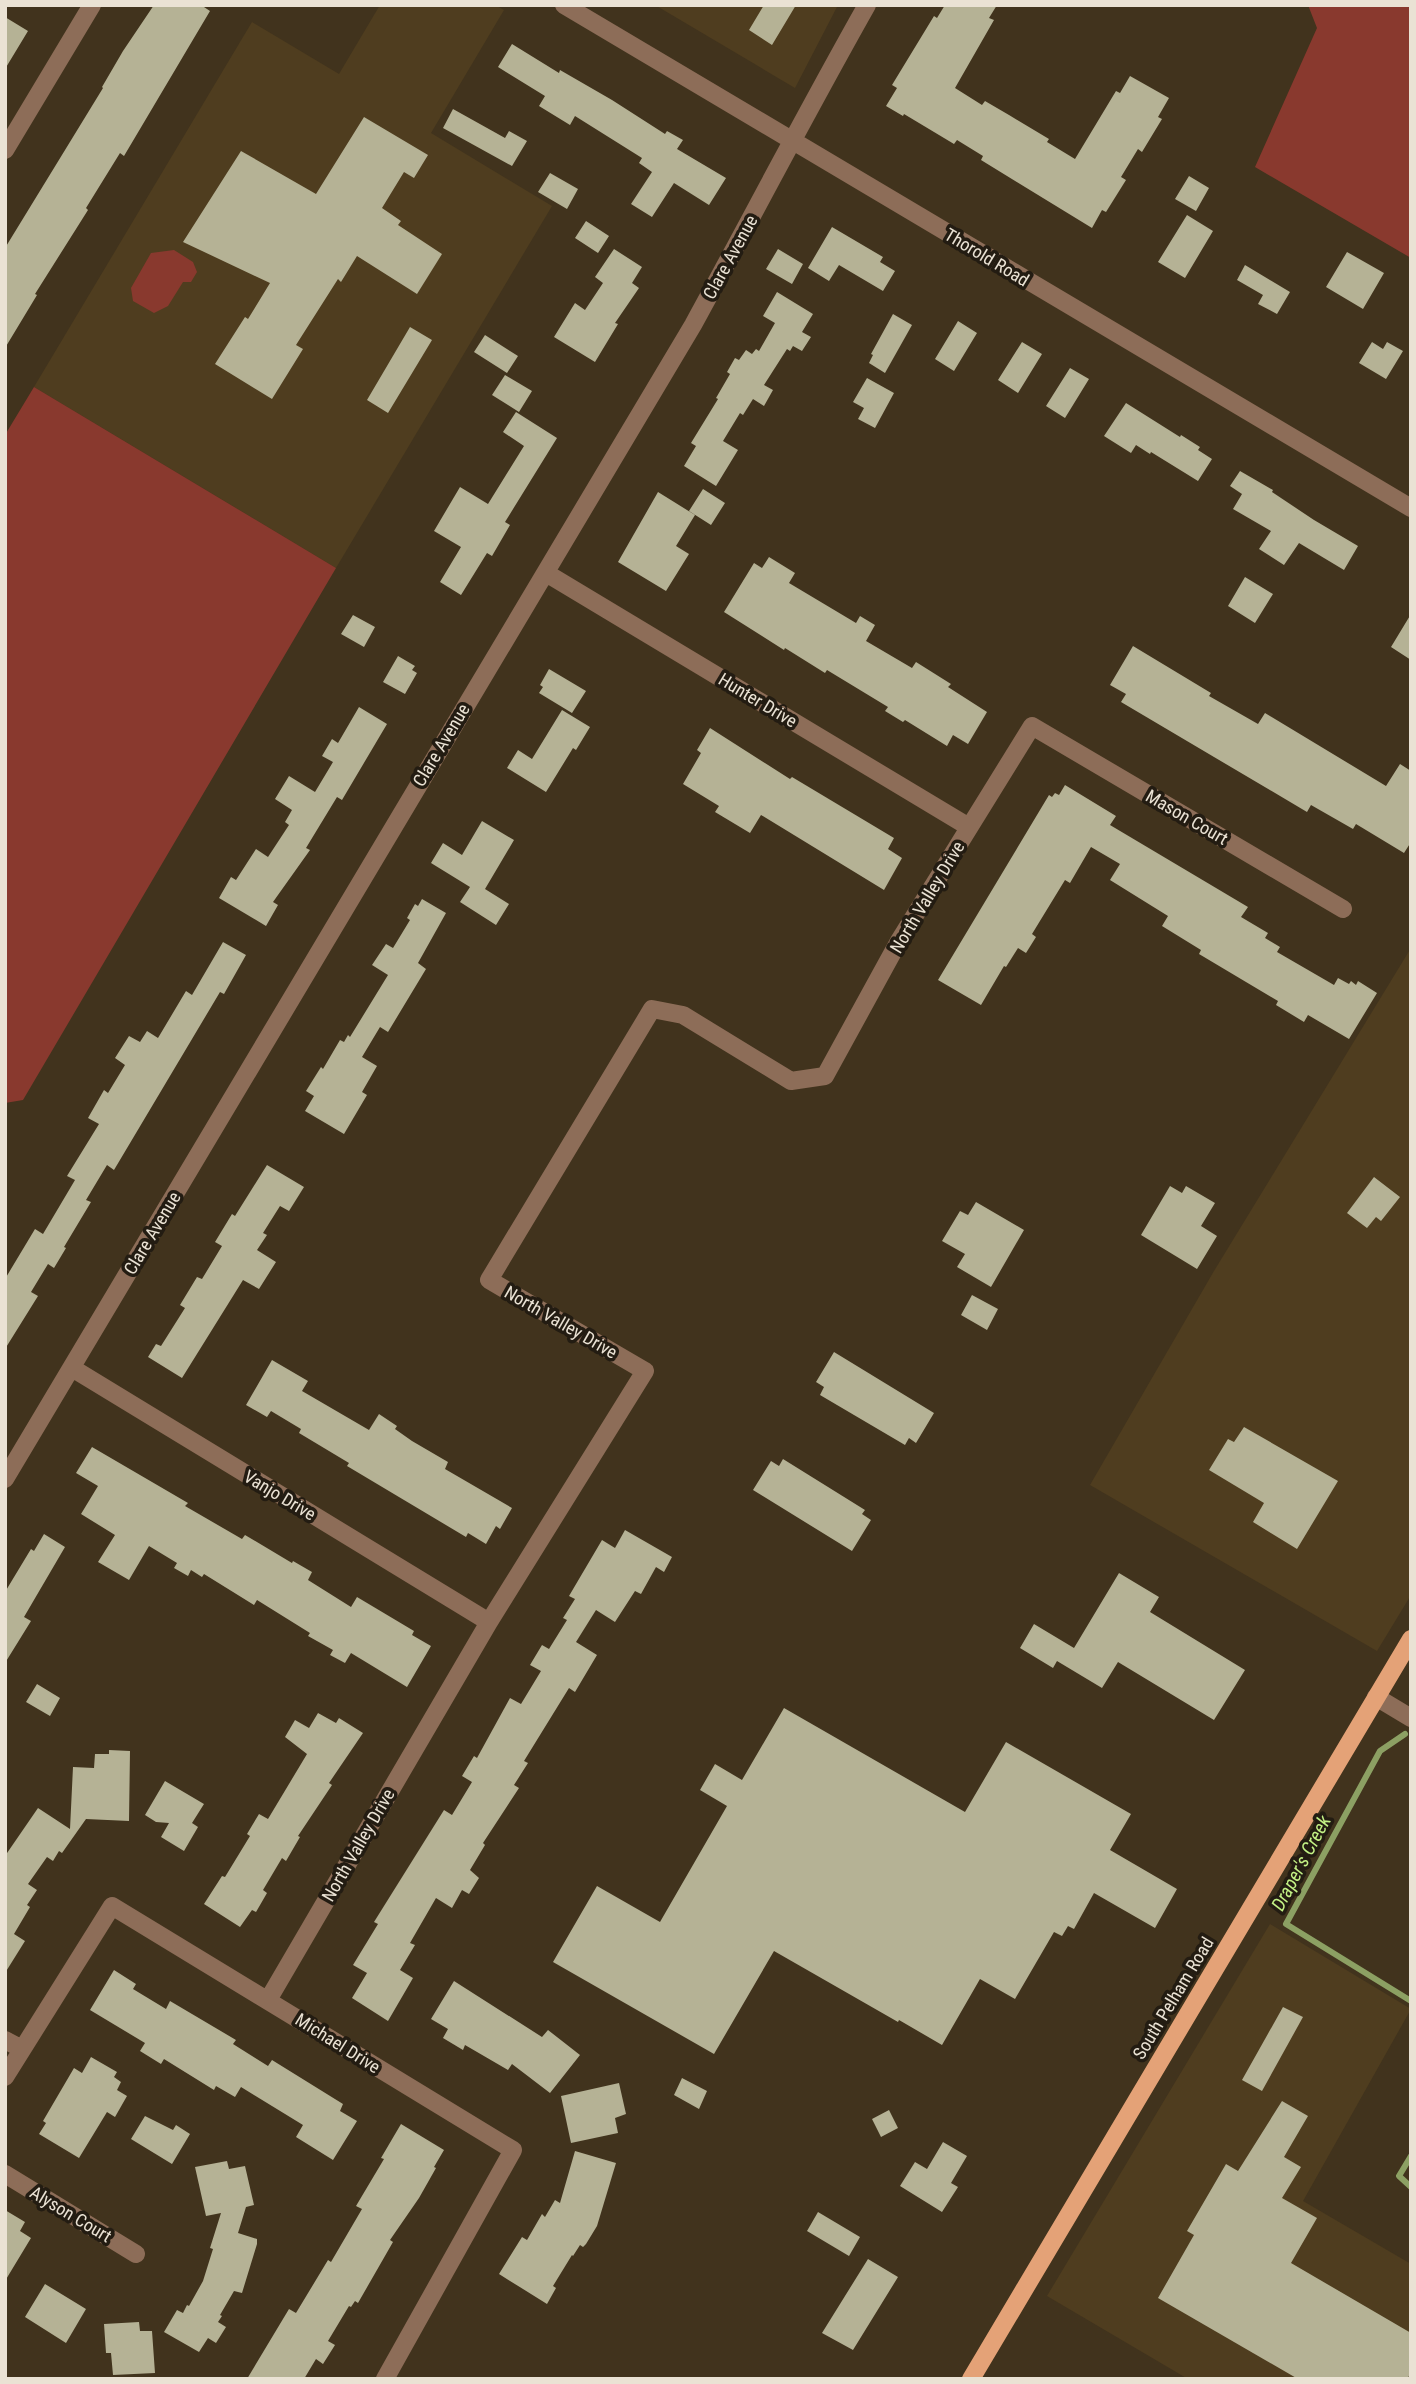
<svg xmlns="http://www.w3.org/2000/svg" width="1416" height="2384" viewBox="0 0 1416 2384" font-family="'Roboto Condensed',sans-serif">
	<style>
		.built { fill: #4f3d1f }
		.green { fill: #89392e }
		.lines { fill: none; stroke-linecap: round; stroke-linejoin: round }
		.stream { stroke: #8ca063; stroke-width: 6 }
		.building { fill: #b5b295 }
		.minor { stroke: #8d6d58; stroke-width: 18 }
		.major { stroke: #e4a277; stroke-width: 18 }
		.labels { text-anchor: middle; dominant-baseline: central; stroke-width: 7; stroke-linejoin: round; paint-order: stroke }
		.street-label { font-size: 18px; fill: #eae2d4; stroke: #231c12 }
		.water-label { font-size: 19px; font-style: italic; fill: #c3f185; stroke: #231c12 }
	</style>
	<rect width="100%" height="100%" fill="#41331d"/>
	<path class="built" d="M380 5H495L504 10 431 133 552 206 336 568 34 387 252 22 339 74Z
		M655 5H838L795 88Z
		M1411 948V1595L1377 1651 1090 1485 1214 1271Z
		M1270 1924 1411 2009 1303 2201 1411 2264V2379H1188L1047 2296Z"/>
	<path class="green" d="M1308 5H1411V258L1255 167 1317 28Z
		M174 250 193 262 197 272 191 282H183L168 306 154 313 133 301 131 288 151 253Z
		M34 387 336 568 23 1100 5 1103V435Z"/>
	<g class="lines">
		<path class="stream" d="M1405 1734 1380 1751 1286 1924 1411 2001
			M1411 2156 1399 2176 1411 2187"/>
	</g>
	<path class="building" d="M154 5H201L210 11 124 156 120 153 86 208 88 210 35 294 37 295 5 348V248L103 88 102 87 123 51Z
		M764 5H796L772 45 749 30Z
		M945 5H997L989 18 994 20 955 88 982 105 985 101 1009 115 1049 139 1047 142 1075 159 1116 91 1120 93 1130 76 1169 98 1158 117 1162 119 1142 152 1138 149 1121 177 1126 180 1106 212 1102 210 1092 228 981 160 983 156 957 140 954 144 904 114 903 116 886 106 897 88 892 85 934 16 937 18Z
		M5 17 28 31 5 69Z
		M512 44 559 73 560 70 612 100 665 134 667 131 683 140 677 149 726 178 709 205 674 183 652 217 631 204 652 172 639 163 642 158 575 116 570 125 539 106 545 96 498 67Z
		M453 109 505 138 509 131 527 141 512 166 443 128Z
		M364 117 428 155 414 178 404 172 382 208 401 221 398 225 442 254 417 294 357 256 341 282 338 279 296 345 303 349 272 399 215 364 245 317 248 319 270 283 183 242 241 151 316 194Z
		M550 173 578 189 567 209 538 192Z
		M1189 176 1209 188 1196 211 1175 199Z
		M1187 215 1213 231 1185 278 1158 262Z
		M586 221 609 236 598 253 575 238Z
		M832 227 883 257 880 262 895 271 883 291 839 265 829 281 808 268Z
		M614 249 642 267 632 283 639 288 615 323 618 324 595 362 554 337 575 303 585 310 603 283 595 277Z
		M778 249 803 264 792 284 766 269Z
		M1347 252 1384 273 1363 309 1326 287Z
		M1245 265 1290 292 1277 314 1258 304 1263 295 1237 280Z
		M777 292 813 314 802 332 811 337 802 351 793 346 790 351 787 349 764 385 773 390 764 406 753 399 743 415 740 413 723 441 738 450 716 486 684 466 696 446 691 443 718 399 716 398 730 374 727 372 735 358 739 360 746 350 752 354 756 349 759 351 775 323 763 316Z
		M893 314 912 325 885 373 869 363 873 355 871 354Z
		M958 321 977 333 954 371 935 359Z
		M410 327 432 340 388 413 367 400Z
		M485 335 518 356 507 373 474 352Z
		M1022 342 1042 354 1018 393 998 380Z
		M1372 342 1383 349 1387 342 1403 351 1386 379 1359 363Z
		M1070 368 1089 379 1065 418 1046 406Z
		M505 375 532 391 519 412 492 395Z
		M867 378 894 393 875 428 858 419 864 408 853 402Z
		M1126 403 1180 437 1181 435 1200 447 1198 450 1212 459 1198 481 1151 452 1150 454 1136 445 1131 453 1104 436Z
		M516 412 557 438 505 522 510 525 492 556 487 553 461 595 440 582 461 547 434 531 460 487 488 504 524 446 503 432Z
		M1240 471 1273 490 1272 492 1314 520 1358 546 1344 570 1299 543 1284 565 1259 549 1271 531 1233 509 1242 494 1230 486Z
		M703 489 725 503 711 525 689 511Z
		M658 492 695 515 676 546 689 554 666 591 618 562Z
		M769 557 795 573 789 583 856 623 860 616 875 625 866 641 912 668 916 662 951 684 948 687 987 712 968 744 953 735 947 746 905 720 903 722 885 711 888 707 827 670 825 673 785 648 784 650 724 612 754 563 762 568Z
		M1245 577 1273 594 1255 623 1228 606Z
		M1411 614V660L1391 647Z
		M353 615 375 627 364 647 341 634Z
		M1133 646 1211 693 1209 696 1258 724 1265 713 1386 786 1400 764 1411 771V842L1404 853 1356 824 1353 829 1311 805 1307 812 1121 702 1126 694 1110 685Z
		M398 656 415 666 412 670 417 673 405 694 383 682Z
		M549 669 586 691 572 713 539 693 543 687 540 685Z
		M359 707 387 724 342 800 337 797 306 848 310 850 273 902 278 905 266 926 219 898 231 877 236 880 256 849 268 857 289 825 285 822 292 810 275 799 289 776 315 792 333 762 322 756 332 739 338 743Z
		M562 710 590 727 576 750 573 748 546 792 507 768 518 750 532 759Z
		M710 728 790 779 792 777 894 838 888 849 902 858 884 890 761 815 750 833 715 812 719 806 683 784 701 753 697 750Z
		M1065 785 1116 816 1110 825 1248 907 1241 917 1268 933 1265 938 1280 947 1277 952 1334 985 1338 978 1349 984 1351 981 1356 985 1358 981 1377 993 1349 1039 1308 1015 1304 1022 1276 1005 1278 1001 1199 954 1201 950 1162 926 1168 916 1110 880 1120 864 1091 847 1070 883 1065 880 1032 934 1036 937 1026 953 1018 948 1006 967 1004 966 981 1005 938 980 1049 795 1052 797 1055 793 1059 795Z
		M482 821 514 840 485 889 509 904 496 925 460 902 470 887 431 863 443 843 462 855Z
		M422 899 446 913 418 963 426 969 388 1032 380 1027 362 1057 377 1066 362 1092 367 1095 344 1134 305 1111 314 1096 306 1091 321 1067 323 1069 340 1040 344 1042 348 1035 350 1037 388 975 372 965 386 944 393 948 410 920 407 918 415 904 418 906Z
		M223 942 246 955 224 994 220 992 114 1170 107 1165 86 1200 91 1202 64 1247 66 1248 54 1268 48 1264 31 1292 38 1296 5 1349V1279L35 1229 43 1234 75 1180 67 1176 99 1124 88 1118 104 1090 108 1093 125 1065 115 1058 129 1036 140 1042 147 1031 158 1038 186 991 192 995Z
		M267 1165 304 1187 289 1211 280 1206 263 1233 267 1235 257 1250 276 1262 259 1289 243 1280 182 1378 148 1357 156 1344 161 1346 185 1308 180 1305 197 1277 202 1279 222 1246 215 1242 232 1214 235 1216Z
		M1374 1177 1400 1197 1381 1221 1376 1217 1367 1228 1347 1213Z
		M1170 1186 1182 1193 1186 1186 1215 1203 1201 1226 1217 1236 1197 1269 1141 1235Z
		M976 1202 1024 1230 991 1287 957 1267 965 1254 942 1241 960 1211 968 1215Z
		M972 1295 998 1309 987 1330 961 1315Z
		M834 1352 934 1413 916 1443 909 1438 905 1445 820 1395 824 1387 816 1382Z
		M272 1360 308 1381 302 1391 369 1430 379 1414 397 1426 395 1429 412 1441 448 1462 445 1469 512 1508 500 1529 496 1526 486 1544 468 1533 466 1537 347 1466 349 1463 299 1433 301 1429 271 1411 267 1417 246 1405Z
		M1244 1427 1338 1481 1297 1549 1253 1522 1264 1503 1209 1470 1228 1439 1234 1442Z
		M92 1447 188 1503 185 1506 242 1539 245 1535 292 1563 293 1561 312 1572 308 1580 351 1607 357 1597 414 1631 412 1635 431 1646 407 1687 351 1653 345 1663 330 1655 333 1650 308 1636 310 1633 257 1600 254 1605 204 1574 202 1577 191 1570 188 1576 174 1568 177 1563 149 1546 129 1580 98 1562 115 1535 81 1514 98 1486 76 1473Z
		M783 1459 865 1510 862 1514 871 1520 852 1551 753 1490 771 1461 779 1466Z
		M625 1530 672 1557 664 1572 656 1567 641 1594 635 1591 615 1622 596 1610 576 1642 597 1655 575 1692 569 1688 524 1761 528 1763 514 1785 519 1788 483 1843 485 1845 470 1870 479 1878 469 1894 462 1890 452 1908 436 1898 410 1943 415 1945 400 1970 413 1978 388 2021 352 1998 367 1973 353 1965 378 1924 374 1922 444 1810 452 1815 472 1782 462 1776 474 1756 477 1758 510 1698 521 1704 541 1671 530 1665 542 1645 549 1649 567 1620 563 1618 575 1599 569 1596 602 1540 615 1548Z
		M44 1534 65 1547 24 1617 31 1621 5 1663V1592L31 1549 34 1551Z
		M1119 1573 1159 1597 1150 1612 1245 1670 1214 1720 1118 1662 1102 1688 1057 1661 1053 1668 1020 1648 1034 1624 1074 1648Z
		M37 1684 60 1698 50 1716 26 1702Z
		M784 1708 965 1812 1006 1742 1131 1814 1110 1850 1177 1889 1155 1928 1094 1893 1074 1929 1068 1926 1062 1936 1054 1932 1015 1999 980 1979 942 2045 899 2020 898 2022 774 1951 714 2054 553 1962 597 1886 660 1922 727 1806 700 1790 715 1764 742 1780Z
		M318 1713 336 1723 339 1718 363 1733 329 1783 332 1785 298 1836 300 1837 286 1861 282 1858 263 1890 267 1893 256 1912 252 1910 240 1927 204 1904 222 1876 225 1877 250 1836 247 1834 259 1814 268 1819 307 1754 285 1737 295 1720 309 1728Z
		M109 1750 130 1751 129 1821 86 1819 62 1853 59 1851 53 1861 47 1857 28 1884 37 1890 27 1905 30 1907 14 1934 25 1941 5 1973V1856L38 1808 70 1829 73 1767 94 1768 95 1754H109Z
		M165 1781 204 1804 192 1823 198 1827 184 1851 161 1837 169 1823 156 1822 145 1815Z
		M114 1970 136 1984 133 1989 166 2009 170 2001 236 2040 233 2044 268 2066 272 2060 343 2104 340 2111 357 2121 333 2160 296 2137 303 2125 241 2087 235 2097 216 2086 214 2090 164 2059 161 2064 140 2051 145 2043 90 2010Z
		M454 1981 542 2037 548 2030 580 2055 550 2093 512 2064 508 2070 465 2045 463 2050 443 2038 448 2029 431 2019Z
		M1283 2007 1303 2017 1262 2091 1242 2080Z
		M91 2057 117 2072 114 2077 121 2082 117 2090 127 2096 115 2117 107 2112 79 2158 39 2134 46 2123 43 2121 74 2068 82 2073Z
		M682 2078 707 2091 699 2109 674 2095Z
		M619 2083 626 2114 615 2118 618 2133 571 2143 561 2096Z
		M1282 2101 1308 2116 1284 2157 1301 2167 1282 2198 1317 2218 1291 2263 1411 2333V2373L1407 2379H1298L1158 2298 1194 2235 1187 2231 1226 2164 1238 2171Z
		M889 2110 898 2128 881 2137 872 2119Z
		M145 2116 173 2130 176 2125 190 2134 172 2164 131 2139Z
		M401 2124 444 2150 434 2167 436 2168 419 2198 390 2240 393 2242 358 2303 355 2301 351 2307 349 2306 328 2341 335 2345 323 2364 316 2359 304 2379H247L289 2309 296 2313 328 2260 331 2262 362 2209 356 2206 384 2159 381 2158Z
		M943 2142 967 2156 951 2183 958 2187 942 2212 900 2186 915 2162 927 2169Z
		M575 2151 616 2163 597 2226 586 2244 583 2247 580 2245 573 2256 572 2255 553 2286 556 2288 547 2304 499 2274 522 2237 527 2240 542 2214 545 2217 555 2200 560 2203Z
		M227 2161 229 2169 245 2166 254 2205 246 2207 238 2233 257 2239V2244L242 2293 234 2291 220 2315 222 2316 218 2322 226 2327 216 2343 208 2338 199 2352 164 2332 177 2310 183 2313 187 2305 189 2306 203 2281 213 2249 210 2248 221 2213 206 2216 195 2167Z
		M5 2210 25 2222 20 2231 31 2238 5 2281Z
		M818 2212 860 2237 849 2256 807 2231Z
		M868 2259 898 2277 853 2350 822 2333Z
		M45 2284 86 2309 66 2343 25 2317Z
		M139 2322 140 2331H152L155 2373 113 2375 111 2353H106L104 2324Z"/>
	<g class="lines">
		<path class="minor" d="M564 5 1411 508
			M5 150 92 5
			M546 573 969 827
			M72 1368 489 1622
			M5 1479 693 325C751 219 807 111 867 5
			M1376 1697 1411 1718
			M268 2000 489 1622 645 1371 489 1280 652 1009 683 1015 791 1081 825 1076 899 941 1032 726 1343 909
			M5 2040 22 2049
			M5 2077 112 1906 513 2150 385 2379
			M5 2174 136 2254"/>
		<path class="major" d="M971 2379 1411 1639"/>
	</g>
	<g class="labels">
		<g class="street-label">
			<text transform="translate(730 257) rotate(-61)">Clare Avenue</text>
			<text transform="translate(987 257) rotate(31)">Thorold Road</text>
			<text transform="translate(758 700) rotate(31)">Hunter Drive</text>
			<text transform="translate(441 745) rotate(-59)">Clare Avenue</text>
			<text transform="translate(1187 817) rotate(30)">Mason Court</text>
			<text transform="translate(927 897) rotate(-59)">North Valley Drive</text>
			<text transform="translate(152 1233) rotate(-59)">Clare Avenue</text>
			<text transform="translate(561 1322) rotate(30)">North Valley Drive</text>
			<text transform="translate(280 1495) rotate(31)">Vanjo Drive</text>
			<text transform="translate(358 1845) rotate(-60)">North Valley Drive</text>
			<text transform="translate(1173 1998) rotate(-59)">South Pelham Road</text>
			<text transform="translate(338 2043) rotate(32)">Michael Drive</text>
			<text transform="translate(71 2214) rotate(31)">Alyson Court</text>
		</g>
		<g class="water-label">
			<text transform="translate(1301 1863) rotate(-62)">Draper's Creek</text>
		</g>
	</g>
	<rect width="1416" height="2384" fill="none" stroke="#eae2d4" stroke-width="14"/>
</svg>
